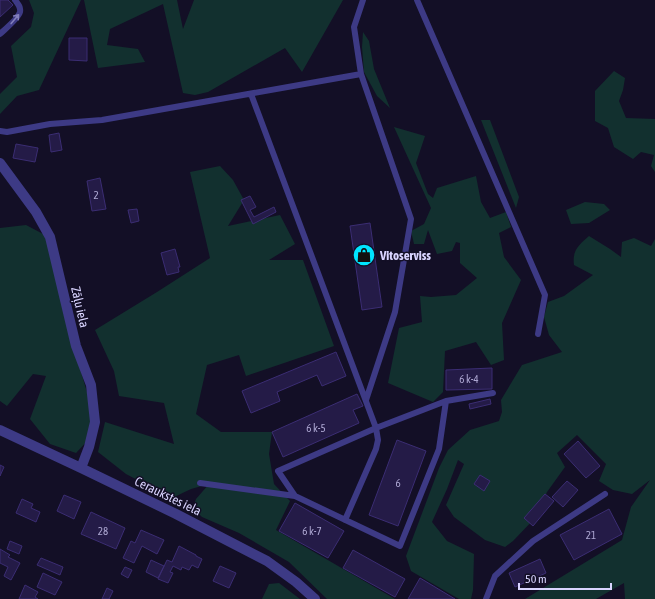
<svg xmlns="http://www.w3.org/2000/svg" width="655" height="599" viewBox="0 0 655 599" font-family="'Asap Condensed',sans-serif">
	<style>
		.green { fill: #12302f }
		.building { fill: #241b47; stroke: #3b2d73 }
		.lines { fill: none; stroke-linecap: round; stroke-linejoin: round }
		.service { stroke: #3d3a85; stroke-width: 6 }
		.minor { stroke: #3d3a85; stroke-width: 10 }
		.oneway { stroke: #837fbc }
		.labels { text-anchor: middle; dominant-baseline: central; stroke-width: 3; stroke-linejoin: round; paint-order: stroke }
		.number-label { font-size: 11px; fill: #aca6d1 }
		.poi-label { font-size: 13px; font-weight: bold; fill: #d9d4ff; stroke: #130f26; text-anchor: start }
		.street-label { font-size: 13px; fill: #d9d4ff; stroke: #130f26 }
	</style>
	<rect width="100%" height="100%" fill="#130f26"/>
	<path class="green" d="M29 0H81L39 90 17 96 0 114V94L17 77 11 46 31 27 34 13Z
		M84 0H177L183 29 194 0H343L302 72 285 48 208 92 195 95 183 93 163 4 110 29 107 45 138 49 145 62 98 68Z
		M363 32 369 41 374 69 390 108 377 96 364 72 362 47Z
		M614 71 625 78 623 90 619 101 626 118 655 119V172L651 166 654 155 641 152 633 159 614 147 608 128 595 121V91Z
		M481 120H490L519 197 516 208Z
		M394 127 425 136 416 163 428 194 433 198 437 188 476 176 481 202 490 218 506 212 511 227 499 233 504 257 521 280 502 323 504 360 491 365 476 342 445 351 443 392 433 402 388 383 399 328 422 322 420 296 431 297 456 295 477 278 460 263V243L456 242 452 251 437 254 428 230 424 244H414L411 231 424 224 431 208Z
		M220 166 233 180 244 200 228 226 280 215 295 244 269 260H303L334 346 246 376 239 355 207 365 196 414 221 432H272L269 454 274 484 290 501 276 530 395 599H327L289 562 239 533 202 517 193 508 196 499 209 484 191 489 172 498 126 474 98 452 105 422 174 444 164 403 119 396 114 371 95 330 157 292 210 258 190 172Z
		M585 202 604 204 610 210 589 223 571 224 566 210Z
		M26 225 45 235 78 362 92 409 90 438 76 453 50 444 30 419 46 376 33 374 7 406 0 401V228Z
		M589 236 610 249 621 257 622 242 634 238 651 246 655 239V599H625L624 583 596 599H525L622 540 631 507 650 480 632 494 613 490 599 481 606 464 577 435 557 453 565 467 547 492 536 517 513 541 505 547 485 540 454 517 446 505 464 464 458 460 447 489 432 522 447 541 474 554 473 590 471 599H459L411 571 406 556 439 468 448 450 470 430 499 421 502 412 501 400 522 365 562 352 549 335 544 317 548 302 564 296 593 275 574 265C572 250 579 245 589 236Z
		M279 583 300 599H262L269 584Z"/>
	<path class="building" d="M0 0H8L13 5 0 17Z
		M69 38H87V61L69 60Z
		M59 133 62 150 51 152 49 135Z
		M16 144 38 148 35 162 13 158Z
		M100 178 106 209 92 211 87 181Z
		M250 196 256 207 250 210 254 217 274 207 276 212 253 224 241 200Z
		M137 209 139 221 131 223 128 210Z
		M370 223 382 307 362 310 350 226Z
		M175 249 180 267H178L179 272 167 275 161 253Z
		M336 352 346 376 322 386 317 375 277 392 280 401 251 413 242 391Z
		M492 368V389L446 390V370Z
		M357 394 363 406 353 410 359 423 283 457 272 432Z
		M490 399 491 404 470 409 469 404Z
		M397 440 426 451 398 526 369 515Z
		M578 441 600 466 586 478 564 454Z
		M0 465 4 467 0 476Z
		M480 475 490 481 484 491 474 484Z
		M567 481 578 490 563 507 552 497Z
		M545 494 554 501 533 526 524 518Z
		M64 495 81 502 74 519 57 511Z
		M22 499 33 504 31 508 40 512 36 522 16 513Z
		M295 503 344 531 328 558 279 531Z
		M609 509 622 534 574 560 560 535Z
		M91 512 125 528 116 549 81 534Z
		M141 530 164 540 157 554 142 546 134 563 123 558 131 541 135 543Z
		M10 541 22 546 19 554 7 549Z
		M179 546 196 555V556L202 559 198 568 192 565 189 570 182 567 181 570 173 566 170 572 173 573 168 583 158 579 167 560 172 562Z
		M0 549 10 555 8 557 20 563 11 580 4 576 8 567 0 563Z
		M353 550 405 579 395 597 343 568Z
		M41 558 63 567 60 575 37 565Z
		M540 559 546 573 515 587 509 573Z
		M151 560 164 566 158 578 146 572Z
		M220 566 236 573 229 588 213 581Z
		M125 567 132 570 128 578 121 574Z
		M43 573 62 582 55 595 37 587Z
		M420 578 455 599H408Z
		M25 585 38 592 35 597 38 599H19Z
		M107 588 113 591 109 599H102Z"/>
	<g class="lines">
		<path class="service" d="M417 0 545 295 538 334
			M0 34C5 29 18 19 20 12 21 7 18 4 15 0
			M361 74 354 27 363 0
			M251 94 376 428 278 471 295 496 400 546 439 449 446 401
			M0 131 7 132 50 124 102 120 361 74 411 219 395 312 366 400
			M200 483 295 496
			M345 520 376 449 378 440 376 428 446 401 493 393
			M486 599 495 576 533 541 605 494"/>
		<path class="minor" d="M0 163 36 212 50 237 76 346 91 385 95 422 89 447 81 468
			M0 430 81 468 176 514 267 561 296 582 315 599"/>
	</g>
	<defs><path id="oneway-shaft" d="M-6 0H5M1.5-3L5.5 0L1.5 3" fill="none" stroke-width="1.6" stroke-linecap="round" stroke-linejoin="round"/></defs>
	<use class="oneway" href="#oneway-shaft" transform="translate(15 19) rotate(-50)"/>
	<defs>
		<g id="shop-disc" transform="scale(1.15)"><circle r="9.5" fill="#00e5ff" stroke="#130f26"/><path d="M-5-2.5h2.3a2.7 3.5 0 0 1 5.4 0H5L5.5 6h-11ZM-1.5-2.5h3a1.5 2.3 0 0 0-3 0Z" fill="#111"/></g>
	</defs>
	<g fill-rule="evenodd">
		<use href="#shop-disc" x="364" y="255"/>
	</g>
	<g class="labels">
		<g class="number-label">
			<text x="96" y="195">2</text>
			<text x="469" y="379">6 k-4</text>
			<text x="316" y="428">6 k-5</text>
			<text x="398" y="483">6</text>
			<text x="103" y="531">28</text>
			<text x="312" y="531">6 k-7</text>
			<text x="591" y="535">21</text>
		</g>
		<g class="poi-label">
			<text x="380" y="255">Vitoserviss</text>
		</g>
		<g class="street-label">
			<text transform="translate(80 307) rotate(77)">Zāļu iela</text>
			<text transform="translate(168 496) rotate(26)">Ceraukstes iela</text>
		</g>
	</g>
	<path d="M519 583v6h92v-6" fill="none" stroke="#d9d4ff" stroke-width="2"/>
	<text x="525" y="583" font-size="12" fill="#d9d4ff" stroke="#130f26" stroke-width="3" paint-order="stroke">50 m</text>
</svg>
